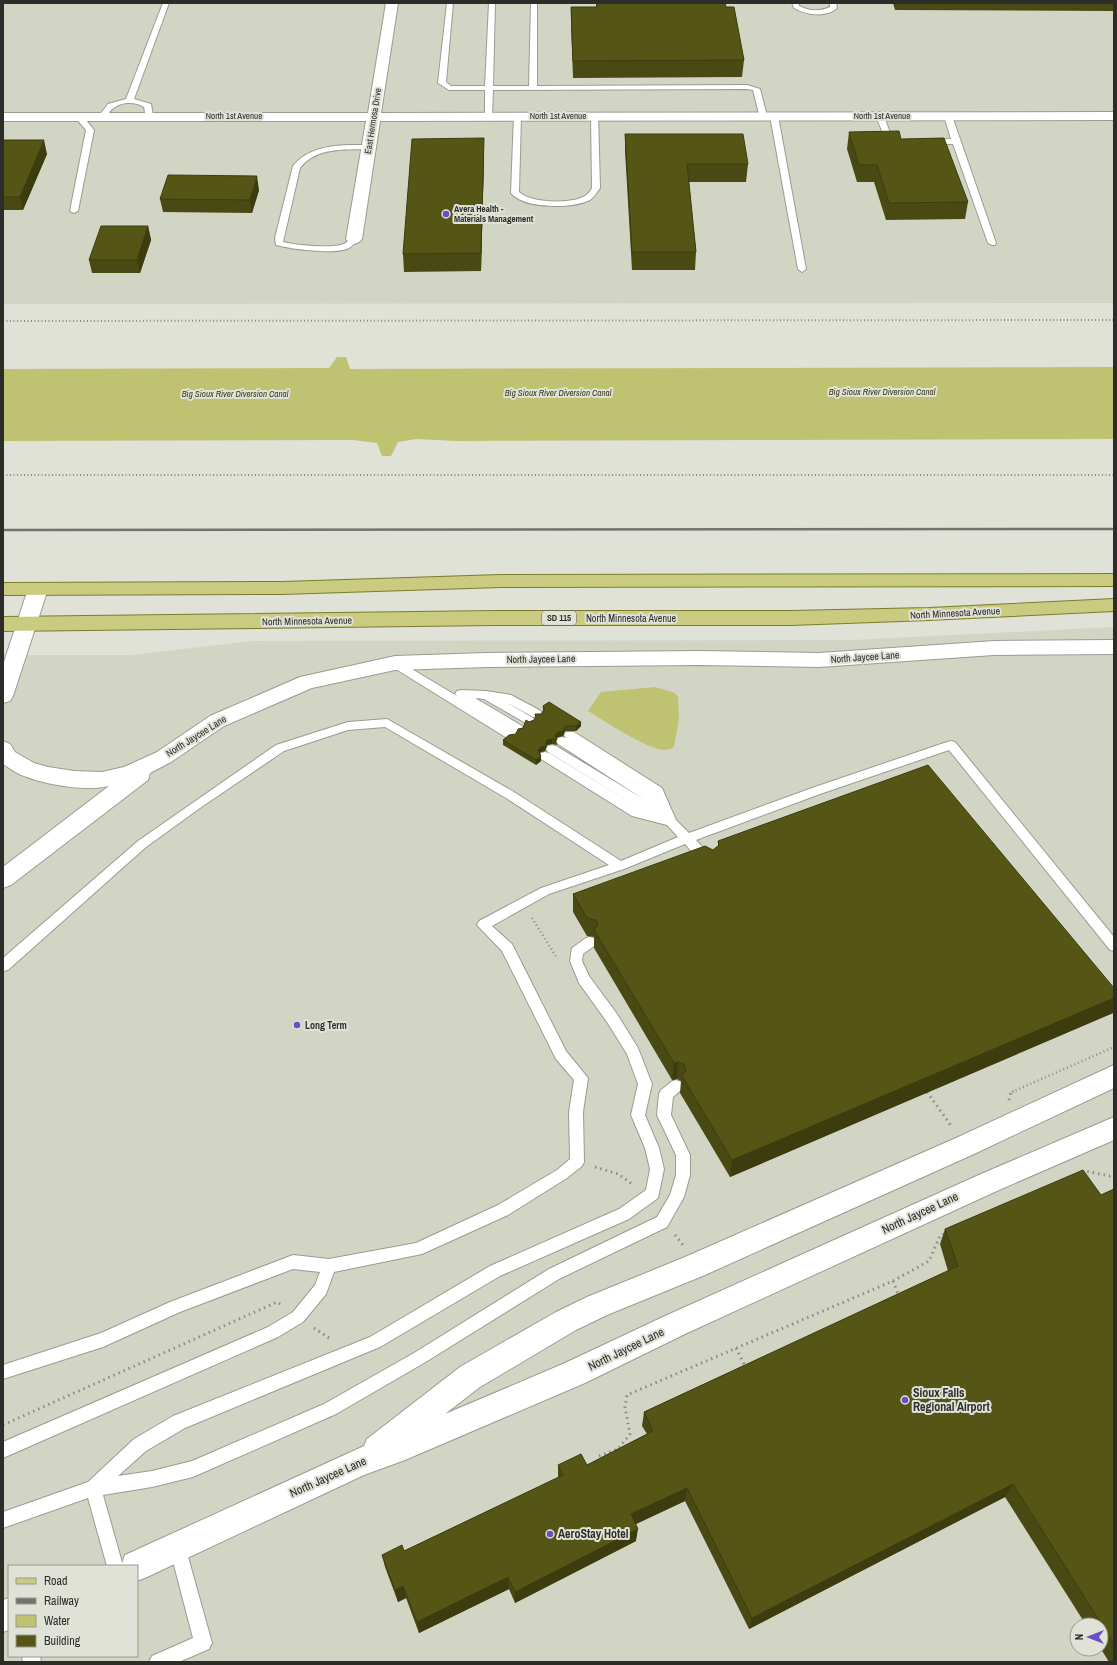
<svg xmlns="http://www.w3.org/2000/svg" width="1117" height="1665" viewBox="0 0 1117 1665" font-family="'Archivo Narrow',sans-serif">
	<style>
		.built { fill: #d3d5c4; fill-rule: evenodd }
		.water { fill: #bfc270 }
		.lines { fill: none; stroke-linecap: round; stroke-linejoin: round }
		.service-casing { stroke: #9a9b92; stroke-width: 2 }
		.minor-casing { stroke: #9a9b92; stroke-width: 2 }
		.secondary-casing { stroke: #9a9b92; stroke-width: 2 }
		.primary-casing { stroke: #7b7d2b; stroke-width: 2 }
		.path-far2 { stroke: #8a8b84; stroke-width: 2; stroke-dasharray: 1 2.5; stroke-linecap: butt }
		.path-far1 { stroke: #8a8b84; stroke-width: 2.5; stroke-dasharray: 1 3; stroke-linecap: butt }
		.path { stroke: #8a8b84; stroke-width: 3; stroke-dasharray: 1.5 4; stroke-linecap: butt }
		.service { fill: #fff; fill-rule: evenodd }
		.minor { fill: #fff; fill-rule: evenodd }
		.secondary { fill: #fff; fill-rule: evenodd }
		.primary { fill: #cacb80; fill-rule: evenodd }
		.rail { stroke: #72736d; stroke-width: 2.5 }
		.wall { fill: #494a13 }
		.shaded-wall { fill: #3c3c0f }
		.building { fill: #555616; stroke: #3c3c0f }
		.poi-dot { fill: #6b4dc6; stroke: #e0e1d7; stroke-width: 1.5 }
		.labels { text-anchor: middle; dominant-baseline: central; stroke-width: 4; stroke-linejoin: round; paint-order: stroke }
		.far-street-label { font-size: 9px; fill: #2c2d29; stroke: #e0e1d7 }
		.far-poi-label { font-size: 9px; font-weight: bold; fill: #2c2d29; stroke: #e0e1d7; text-anchor: start }
		.far-water-label { font-size: 9px; font-style: italic; fill: #383916; stroke: #e0e1d7 }
		.shield { fill: #e0e1d7; stroke: #62635d; stroke-width: 1 }
		.shield-label { font-size: 9px; font-weight: bold; fill: #2c2d29 }
		.street-label { font-size: 10px; fill: #2c2d29; stroke: #e0e1d7 }
		.poi-label { font-size: 10px; font-weight: bold; fill: #2c2d29; stroke: #e0e1d7; text-anchor: start }
		.near-street-label { font-size: 12px; fill: #2c2d29; stroke: #e0e1d7 }
		.near-poi-label { font-size: 12px; font-weight: bold; fill: #2c2d29; stroke: #e0e1d7; text-anchor: start }
	</style>
	<rect width="100%" height="100%" fill="#e0e1d7"/>
	<path class="built" d="M3 3H1114V303L3 304Z
		M1114 627V1662H3V655H132L251 641 853 640ZM9 1566H137V1656H9ZM1077 1625H1101V1649H1077Z"/>
	<path class="water" d="M337 357H346L350 369 1114 367V439L457 441 416 439 398 442 391 456H382L377 443 353 440 3 441V369L329 368Z
		M655 687 675 693 678 697 679 719 674 747C671 749 669 750 665 750 646 749 605 721 588 711L601 692Z"/>
	<g class="lines">
		<g class="service-casing">
			<path id="service" d="M163 3H169L134 99 151 104 153 116 149 118H146L144 107C136 102 122 101 114 108 110 110 108 114 106 118H100L99 116 108 104 126 99Z
				M447 3H453L446 82 451 86H485L489 3H495L493 86H529L531 3H537V86L747 85 760 89 767 116 763 118H760L753 90 747 89 493 90 492 116 488 118H485V90H449L438 83Z
				M792 3H798L799 6C809 11 820 12 830 7V3H836L837 8C826 18 806 15 794 8Z
				M75 114H81L94 130 78 211 74 213 70 211 86 130 74 116Z
				M514 114H517L521 116 519 192C531 203 569 204 583 197 587 195 590 192 592 188L591 116 595 114H598L600 188C597 192 594 197 590 200 572 209 524 209 511 193Z
				M771 114H774L778 116 806 269 802 272 798 269 770 116Z
				M877 114H883L892 138 899 140V144H896L886 141 876 116Z
				M945 114H948L952 116 996 243 995 245H992L988 243 953 144H929L925 142 929 140 951 139 944 116Z
				M349 145H368L372 147 368 149C344 150 316 147 300 168L283 242C295 245 332 249 344 244 348 242 349 238 354 237L358 239C356 242 352 246 349 248 335 255 291 249 276 245L275 238 293 166C307 149 327 146 349 145Z
				M395 659 457 696 455 694 457 691 461 690 486 691 511 695 541 711 543 714 541 717H533L506 702 533 718 535 721 533 724 529 725 484 699 475 698 522 726 524 729 522 732H515L517 735 515 738H507L391 666 390 663 391 660Z
				M387 719 514 792 621 861 678 837 667 825 632 816 541 759 539 756 541 753 545 752 549 753 643 810 548 752 546 749 548 746 552 745 556 746 645 800 558 744 556 741 558 738 562 737 566 738 631 779 566 738 564 735 566 732H574L662 788 676 820 689 833 812 788 947 742 951 741 955 742 1114 937V951L1110 950 949 750 820 794 696 840 712 857 714 860 712 863C701 867 692 851 685 844L624 869 549 894 492 926 512 944 566 1051 588 1078 583 1112 584 1162 582 1166 567 1178 508 1215 422 1254 334 1272 326 1294 303 1322 278 1337 3 1458V1442L268 1327 293 1312 315 1285 320 1272 293 1269 180 1312 103 1347 3 1379V1365L101 1333 170 1302 293 1255 329 1259 416 1243 498 1205 557 1170 570 1159 569 1112 574 1080 556 1059 502 951 477 925 479 921 541 888 609 865 506 798 385 727 348 730 284 751 200 808 146 847 8 970 3 971V958L138 841 276 745 348 722Z
				M590 937 594 938 596 942 594 946 583 954 582 961 589 976 617 1014 638 1048 652 1084 645 1115 659 1148 664 1169 658 1198 629 1219 500 1276 380 1347 185 1428 146 1451 118 1476 152 1471 192 1461 324 1404 414 1353 549 1269 657 1217 670 1195 676 1175V1155L657 1115 659 1094 661 1090 671 1082 676 1080 681 1082 683 1086 681 1090 673 1097 671 1115 690 1155V1175L684 1197 667 1227 559 1279 424 1363 336 1414 193 1477 152 1487 103 1495 123 1566H107L88 1498 3 1528V1512L88 1482 134 1439 173 1416 370 1337 490 1266 619 1209 646 1190 650 1169 645 1148 631 1115 638 1084 627 1054 607 1022 579 983 570 961 572 948 586 938Z
				M177 1538 183 1540 185 1546 212 1643 209 1649 179 1662H149L152 1656 193 1638 169 1546 171 1540Z
				M22 1656H40L41 1662H23Z"/>
		</g>
		<g class="minor-casing">
			<path id="minor" d="M386 3H398L381 113 1114 112V120L380 121 362 239 359 242 354 244 349 242 346 239 366 121H3V113H368Z"/>
		</g>
		<g class="secondary-casing">
			<path id="secondary" d="M38 583 45 585 48 589 13 696 10 701 3 703V665L28 589 31 585Z
				M1114 640V654L994 655 819 667 700 665 487 667 395 670 312 688 224 726 171 762 150 773 148 780 11 885 3 888V867L109 786C84 792 42 784 19 774 13 771 8 767 3 764V741L10 744 15 752 34 763 48 767 74 771 102 772 124 767 157 752 210 716 300 677 395 656 487 653 700 651 819 653 994 641Z
				M1114 1065V1088L974 1154 705 1275 607 1315 576 1330 480 1387 445 1414 565 1363 665 1316 981 1174 1114 1117V1140L999 1190 685 1334 585 1383 405 1460 364 1475 147 1577 137 1581V1566H121L125 1555 364 1446 367 1439 460 1367 556 1312 587 1297 685 1257 956 1138Z
				M9 1598V1630L3 1632V1600Z"/>
		</g>
		<g class="primary-casing">
			<path id="primary" d="M1114 574V586L501 587 282 594 3 595V583L282 582 501 575Z
				M1114 599V611L929 620 791 625H495L3 631V617L495 611H791L929 608Z"/>
		</g>
		<path class="path-far2" d="M3 321 1114 320
			M3 475H1114"/>
		<path class="path-far1" d="M532 918 557 958
			M1012 1092 1114 1047"/>
		<path class="path" d="M927 1092 952 1127
			M1009 1100 1011 1092 1014 1091
			M595 1167 618 1174 632 1184
			M1082 1172 1085 1171 1110 1176 1114 1174
			M675 1235 683 1245
			M893 1281 899 1296
			M314 1328 329 1338
			M736 1348 746 1368
			M3 1425 277 1302 280 1304
			M599 1456 618 1449 630 1434 625 1407 627 1395 893 1281 929 1261 940 1236 946 1233"/>
		<use href="#service" class="service"/>
		<use href="#minor" class="minor"/>
		<use href="#secondary" class="secondary"/>
		<use href="#primary" class="primary"/>
		<path class="rail" d="M3 530 1114 529"/>
	</g>
	<path class="wall" d="M596 3H725L726 7 744 60 742 77 573 78 571 23V7H596Z
		M893 3H1114V11L895 10Z
		M849 132 901 139 968 202 965 219 886 220 874 182H857L847 149Z
		M625 134 748 164 746 182H689L696 252 695 270H632L625 151Z
		M3 140 47 154 23 210H3Z
		M484 155 481 271 404 272 403 254Z
		M259 190 252 213 163 212 160 199Z
		M148 226 151 240 140 273H92L89 260Z
		M543 706 581 722V726L576 731H565L563 736 558 737 556 739 557 745 552 744 547 745 545 751 541 752 539 753 541 761 536 765 503 745V740L516 734 529 722 534 720 535 719V714H541L543 711Z
		M718 841 1114 988V1010L1113 1013 730 1177 680 1093 681 1081 677 1079 672 1080 594 948V937L587 936 573 912V894L713 850 718 846Z
		M1114 1189V1662H1109L1101 1649V1625H1086L1005 1497 749 1629 685 1501 635 1524 636 1541 515 1603 509 1589 419 1633 406 1598 398 1602 385 1567 382 1555 404 1551 558 1478V1465H587L647 1434 642 1426 644 1412 948 1271 940 1244 945 1229 1101 1195Z"/>
	<path class="shaded-wall" d="M484 138V155L481 271V253Z
		M44 140 47 154 23 210 20 197Z
		M257 176 259 190 252 213 250 200Z
		M148 226 151 240 140 273 137 260Z
		M581 722V726L576 731V726Z
		M565 726V731L563 736 558 737 555 740V735L558 732Z
		M552 739V744L547 745 545 751 541 752 538 755V750L541 747 547 740Z
		M541 756V761L536 765V760Z
		M1114 998V1010L1113 1013 730 1177 732 1160Z
		M678 1062 677 1079 672 1080 674 1063Z
		M1013 1484 1005 1497 749 1629 752 1618Z
		M687 1488 685 1501 630 1527 631 1514Z
		M638 1529 636 1541 515 1603V1592Z
		M508 1577 509 1589 419 1633 417 1622Z
		M403 1586 406 1598 398 1602 395 1590Z"/>
	<path class="building" d="M597 3H725L726 7H734L744 60 573 61 571 7H597Z
		M899 131 901 139 944 138 968 202 889 203 877 165H859L849 132Z
		M625 134H743L748 164H687L696 252H632Z
		M484 138 481 253 403 254 412 139Z
		M3 140H44L20 197H3Z
		M168 175 257 176 250 200 160 199Z
		M101 226H148L137 260H89Z
		M549 702 581 722 576 726H565L563 731 558 732 555 735 557 740 552 739 547 740 545 746 541 747 538 750 541 756 536 760 503 740 509 735 516 734 518 729 523 728 526 720 529 722 534 720 536 717 535 714H541L544 710 543 706Z
		M928 765 1114 988V998L732 1160 682 1076 686 1070 684 1064 678 1062 674 1063 594 930 598 925 596 920 587 918 573 894 705 846 713 850 719 845 718 841Z
		M1083 1170 1101 1195 1114 1189V1644L1013 1484 752 1618 687 1488 631 1514 638 1529 515 1592 508 1577 417 1622 403 1586 395 1590 382 1555 402 1545 404 1551 563 1475 558 1465 581 1454 587 1465 653 1431 644 1412 958 1266 945 1229Z"/>
	<g class="poi-dot">
		<circle cx="446" cy="214" r="4"/>
		<circle cx="297" cy="1025" r="4"/>
		<circle cx="905" cy="1400" r="4"/>
		<circle cx="550" cy="1534" r="4"/>
	</g>
	<g class="labels">
		<g class="far-street-label">
			<text x="234" y="116">North 1st Avenue</text>
			<text x="558" y="116">North 1st Avenue</text>
			<text x="882" y="116">North 1st Avenue</text>
			<text transform="translate(373 121) rotate(-81)">East Hermosa Drive</text>
		</g>
		<g class="far-poi-label">
			<text x="454" y="209">Avera Health -<tspan x="454" dy="10">Materials Management</tspan></text>
		</g>
		<g class="far-water-label">
			<text x="882" y="392">Big Sioux River Diversion Canal</text>
			<text x="558" y="393">Big Sioux River Diversion Canal</text>
			<text x="235" y="394">Big Sioux River Diversion Canal</text>
		</g>
		<rect class="shield" x="542" y="611" width="34" height="14" rx="3"/>
		<g class="shield-label">
			<text x="559" y="618">SD 115</text>
		</g>
		<g class="street-label">
			<text transform="translate(955 613) rotate(-3)">North Minnesota Avenue</text>
			<text x="631" y="618">North Minnesota Avenue</text>
			<text transform="translate(307 621) rotate(-1)">North Minnesota Avenue</text>
			<text transform="translate(865 657) rotate(-4)">North Jaycee Lane</text>
			<text transform="translate(541 659) rotate(-1)">North Jaycee Lane</text>
			<text transform="translate(196 736) rotate(-32)">North Jaycee Lane</text>
		</g>
		<g class="poi-label">
			<text x="305" y="1025">Long Term</text>
		</g>
		<g class="near-street-label">
			<text transform="translate(920 1213) rotate(-25)">North Jaycee Lane</text>
			<text transform="translate(626 1349) rotate(-26)">North Jaycee Lane</text>
			<text transform="translate(328 1477) rotate(-24)">North Jaycee Lane</text>
		</g>
		<g class="near-poi-label">
			<text x="913" y="1393">Sioux Falls<tspan x="913" dy="14">Regional Airport</tspan></text>
			<text x="558" y="1534">AeroStay Hotel</text>
		</g>
	</g>
	<rect width="1117" height="1665" fill="none" stroke="#2c2d29" stroke-width="8"/>
	<rect x="8" y="1565" width="130" height="92" fill="#e0e1d7" stroke="#989991"/>
	<rect x="16" y="1578" width="20" height="6" fill="#cacb80" stroke="#989991"/>
	<text x="44" y="1585" font-size="12" fill="#2c2d29">Road</text>
	<rect x="16" y="1598" width="20" height="6" fill="#72736d" stroke="#989991"/>
	<text x="44" y="1605" font-size="12" fill="#2c2d29">Railway</text>
	<rect x="16" y="1615" width="20" height="12" fill="#bfc270" stroke="#989991"/>
	<text x="44" y="1625" font-size="12" fill="#2c2d29">Water</text>
	<rect x="16" y="1635" width="20" height="12" fill="#555616" stroke="#989991"/>
	<text x="44" y="1645" font-size="12" fill="#2c2d29">Building</text>
	<g transform="translate(1089 1637) rotate(270)"><circle r="19" fill="#e0e1d7" stroke="#989991"/>
	<path d="M0-3L7 15L0 10L-7 15Z" fill="#6b4dc6"/>
	<text y="-6" font-size="11" font-weight="bold" text-anchor="middle" fill="#2c2d29">N</text>
	</g>
</svg>
